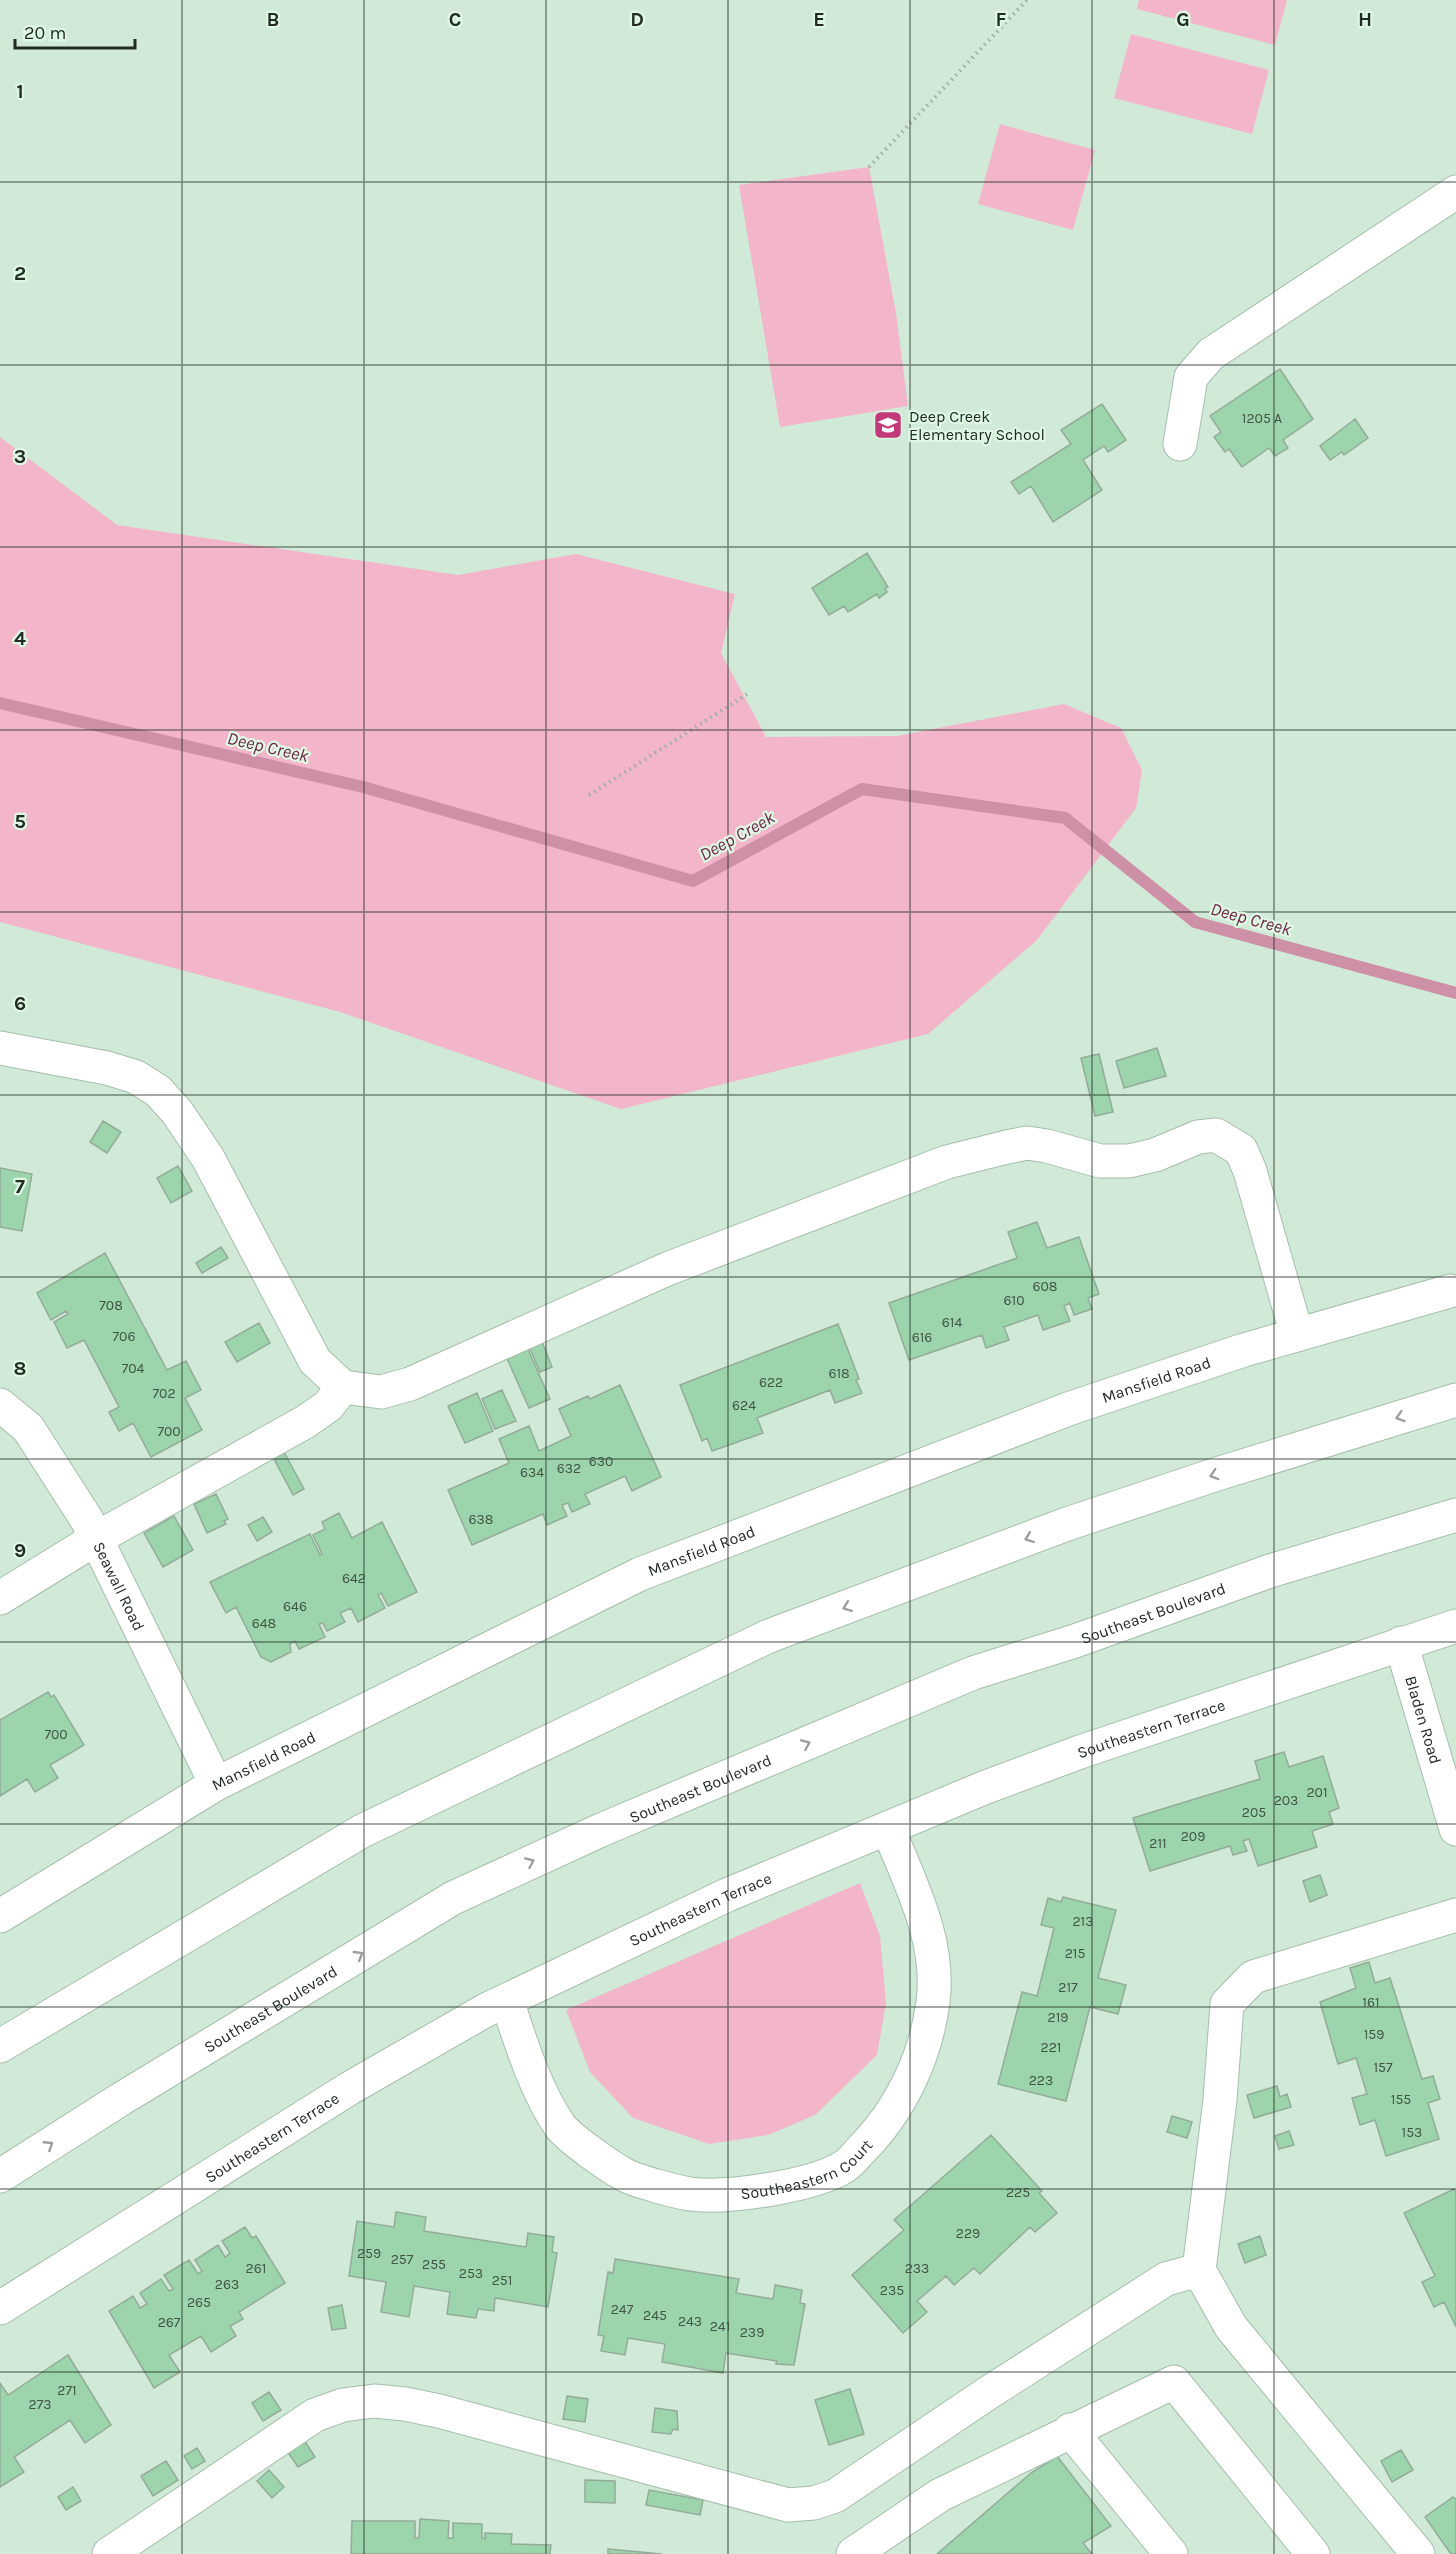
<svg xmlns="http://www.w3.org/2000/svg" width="1456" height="2554" viewBox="0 0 1456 2554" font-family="Karla,sans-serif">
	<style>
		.green { fill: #f2b5ca }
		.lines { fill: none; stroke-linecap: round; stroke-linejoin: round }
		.stream { stroke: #ce90a6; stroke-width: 12 }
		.building { fill: #9cd4ab; stroke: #93ac99; stroke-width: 1.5 }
		.minor-casing { stroke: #a5beab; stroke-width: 35 }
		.major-casing { stroke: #a5beab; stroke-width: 35 }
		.path { stroke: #9aaf9f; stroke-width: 4; stroke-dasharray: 1.5 4.5; stroke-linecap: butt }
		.minor { stroke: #fff; stroke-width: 33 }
		.major { stroke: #fff; stroke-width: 33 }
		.oneway { stroke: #9ba09c }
		.grid { fill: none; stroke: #212b24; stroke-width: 1.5; stroke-opacity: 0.55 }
		.labels { text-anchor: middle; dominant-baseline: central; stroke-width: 4.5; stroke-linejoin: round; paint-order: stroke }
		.number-label { font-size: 14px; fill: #405546 }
		.poi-label { font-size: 16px; fill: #212b24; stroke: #def8e4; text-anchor: start }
		.street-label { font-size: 16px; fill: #212b24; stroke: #def8e4 }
		.water-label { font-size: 18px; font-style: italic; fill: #6f2546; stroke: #def8e4 }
		.grid-label { font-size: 20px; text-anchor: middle; font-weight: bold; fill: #212b24; stroke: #def8e4; stroke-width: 4.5; stroke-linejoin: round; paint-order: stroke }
	</style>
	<rect width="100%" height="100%" fill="#d1ead7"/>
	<path class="green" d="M1139 0H1287L1275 45 1137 9Z
		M1131 34 1269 70 1252 134 1114 98Z
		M1000 124 1095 150 1073 230 978 204Z
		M869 167 896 313 908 406 780 427 739 185Z
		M0 437 117 525 458 575 576 554 735 594 721 653 766 737 897 736 1064 704 1121 728 1142 770 1136 808 1037 940 928 1034 621 1109 340 1012 0 922Z
		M860 1883 880 1936 886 2003 877 2055 815 2115 768 2135 709 2144 633 2118 590 2072 566 2010Z"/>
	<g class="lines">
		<path class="stream" d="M0 703 363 787 693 881 862 789 1065 818 1195 922 1456 993"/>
	</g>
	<path class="building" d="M1280 369 1313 419 1283 440 1288 448 1275 456 1269 448 1242 467 1229 449 1225 452 1214 437 1221 432 1210 416Z
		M1102 404 1126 440 1108 452 1104 446 1083 460 1102 490 1053 522 1031 486 1019 494 1011 482 1071 444 1061 430Z
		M1355 419 1368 438 1344 455 1342 452 1330 460 1320 446Z
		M867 553 888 587 885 588 887 592 879 598 877 594 848 612 844 606 829 615 812 588Z
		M1157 1048 1166 1076 1124 1088 1116 1061Z
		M1099 1054 1113 1112 1095 1116 1081 1058Z
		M103 1121 121 1132 107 1153 90 1142Z
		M178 1166 192 1191 171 1203 157 1178Z
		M0 1168 32 1174 22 1231 0 1227Z
		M1037 1222 1047 1248 1079 1237 1099 1294 1088 1298 1092 1309 1074 1315 1070 1303 1064 1306 1070 1321 1043 1330 1038 1315 1004 1327 1009 1340 986 1348 982 1335 909 1360 889 1303 1017 1258 1008 1232Z
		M221 1247 228 1258 202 1273 196 1263Z
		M105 1253 167 1370 186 1361 201 1390 185 1398 202 1430 151 1457 133 1423 119 1431 109 1412 119 1407 84 1340 67 1348 54 1322 68 1314 66 1311 51 1320 37 1293Z
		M259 1323 270 1343 237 1362 225 1342Z
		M838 1324 859 1379 856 1380 862 1393 835 1403 830 1390 757 1418 763 1433 712 1451 707 1438 702 1441 680 1385Z
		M541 1339 552 1367 540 1372 528 1344Z
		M526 1345 550 1399 529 1408 505 1354Z
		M620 1385 661 1477 632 1491 625 1476 585 1494 590 1504 572 1512 568 1503 562 1505 567 1516 547 1525 543 1514 472 1545 448 1490 509 1463 499 1439 529 1426 539 1451 571 1436 559 1409 588 1396 590 1399Z
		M502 1390 516 1421 495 1429 482 1399Z
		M477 1393 493 1431 465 1443 448 1406Z
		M284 1452 304 1489 293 1495 273 1457Z
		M216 1494 228 1519 224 1521 226 1524 207 1533 194 1504Z
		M339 1513 352 1538 382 1522 417 1592 388 1606 381 1593 378 1595 385 1608 358 1622 351 1608 340 1613 345 1622 327 1631 323 1623 319 1624 325 1637 299 1649 295 1641 290 1644 291 1652 271 1662 261 1657 236 1607 226 1613 210 1582 310 1534 320 1555 322 1554 313 1535 325 1529 322 1522Z
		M174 1516 193 1550 163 1567 144 1533Z
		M263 1517 272 1532 257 1541 248 1525Z
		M48 1692 51 1697 54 1695 84 1745 50 1765 58 1778 35 1792 27 1779 0 1796V1720Z
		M1284 1752 1289 1767 1323 1756 1339 1808 1329 1812 1333 1824 1312 1831 1317 1847 1258 1866 1249 1839 1243 1841 1247 1851 1233 1855 1230 1846 1150 1871 1133 1818 1260 1779 1255 1761Z
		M1320 1875 1327 1895 1310 1902 1303 1881Z
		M1063 1897 1116 1910 1098 1978 1126 1985 1118 2014 1090 2007 1066 2101 998 2084 1022 1992 1037 1996 1054 1928 1041 1925 1048 1898 1061 1902Z
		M1369 1962 1375 1983 1390 1978 1422 2079 1433 2076 1440 2099 1428 2103 1439 2139 1386 2156 1375 2120 1360 2125 1352 2098 1367 2094 1356 2058 1338 2064 1320 2002 1356 1988 1350 1968Z
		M1277 2086 1280 2097 1287 2094 1291 2107 1254 2118 1247 2095Z
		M1172 2116 1192 2122 1187 2138 1167 2132Z
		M1289 2131 1294 2145 1279 2149 1275 2136Z
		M991 2135 1042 2191 1039 2193 1057 2213 1035 2232 1030 2227 980 2274 974 2268 954 2285 946 2276 917 2301 927 2312 903 2333 852 2275 904 2230 894 2220Z
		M1454 2189 1456 2193V2327L1444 2302 1434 2307 1422 2282 1435 2276 1404 2213Z
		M396 2212 426 2217 424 2231 526 2247 528 2233 554 2237 552 2252 557 2253 548 2307 495 2298 494 2311 478 2309 476 2318 447 2314 450 2292 414 2286 409 2317 381 2312 386 2282 349 2276 357 2221 394 2227Z
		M245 2227 252 2238 256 2236 285 2283 239 2312 243 2319 230 2326 236 2336 211 2352 201 2336 169 2355 180 2372 154 2388 109 2311 133 2296 140 2308 147 2304 140 2293 161 2279 169 2291 173 2289 164 2275 189 2260 198 2274 202 2271 195 2260 218 2245 225 2257 230 2253 222 2241Z
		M1260 2236 1266 2255 1245 2263 1238 2244Z
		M615 2259 739 2279 736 2293 773 2299 775 2285 802 2290 800 2303 805 2304 794 2365 776 2364 777 2361 726 2353 723 2373 662 2362 665 2344 628 2338 625 2355 601 2351 604 2336 598 2335 608 2272 613 2273Z
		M342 2305 346 2328 332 2330 328 2308Z
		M68 2355 111 2425 85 2443 70 2420 14 2457 24 2472 0 2487V2383L8 2395Z
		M850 2389 864 2434 829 2445 815 2400Z
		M269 2392 281 2410 263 2421 252 2403Z
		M567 2396 588 2399 585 2422 563 2419Z
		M655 2408 677 2411 678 2430 673 2429 671 2434 652 2432Z
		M304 2440 315 2457 298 2467 287 2451Z
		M197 2448 205 2461 192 2469 184 2456Z
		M1401 2450 1413 2470 1392 2482 1381 2461Z
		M1057 2456 1111 2526 1083 2543 1092 2554H937L1031 2473Z
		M166 2461 178 2480 153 2496 141 2476Z
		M269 2470 284 2487 272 2498 257 2481Z
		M585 2480 615 2481V2503L585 2502Z
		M73 2487 81 2501 66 2510 58 2497Z
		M649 2490 703 2500 700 2515 646 2505Z
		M1453 2497 1456 2499V2554H1451L1425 2517Z
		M420 2519 449 2521 448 2538H453V2523L482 2524V2538L485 2539V2533L512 2534 511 2544 551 2545 550 2554H351L352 2521H415V2538H419Z
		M608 2549 662 2554H608Z"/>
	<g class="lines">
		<g class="minor-casing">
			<g id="minor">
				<path d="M1180 444 1191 377 1211 354 1456 192"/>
				<path d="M0 1048 107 1068 136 1077 158 1091 177 1112 208 1158 315 1361 343 1387 381 1392 410 1384 667 1269 947 1162 1007 1147 1027 1143 1047 1146 1100 1161H1129L1155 1155 1198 1137 1216 1135 1241 1150 1250 1171 1297 1335"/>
				<path id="s1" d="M0 1405 28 1428 87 1520 216 1784"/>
				<path d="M0 1598 97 1538 305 1422 328 1406 343 1387"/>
				<path id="s2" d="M1401 1643 1456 1829"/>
				<path id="s3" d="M0 1916 216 1784 640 1574 1071 1408 1244 1350 1450 1291"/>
				<path id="s4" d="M507 2001C520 2040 536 2092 560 2126 570 2139 610 2167 625 2175 636 2181 677 2192 690 2194 726 2199 815 2186 845 2166 851 2162 856 2155 861 2150 900 2111 926 2057 933 2002 941 1940 910 1884 888 1828"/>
				<path id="s5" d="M0 2308 350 2088 486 2010 727 1895 986 1787 1080 1752 1456 1626"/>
				<path d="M1070 2430 1171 2554"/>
				<path d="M109 2554 315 2415 343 2405 374 2401 405 2404 439 2411 788 2505 814 2503 835 2496 988 2393 1166 2279 1199 2270"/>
				<path d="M853 2554 940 2495 1174 2382 1313 2554"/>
				<path d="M1418 2554 1231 2327 1199 2270 1220 2100 1227 2004 1253 1977 1456 1915"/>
			</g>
		</g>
		<g class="major-casing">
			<g id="major">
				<path d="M0 2046 362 1831 769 1636 1067 1524 1217 1474 1456 1400"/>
				<path id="s6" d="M0 2176 121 2099 453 1898 601 1830 973 1673 1075 1641 1270 1571 1456 1515"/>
			</g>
		</g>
		<path class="path" d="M869 167 1027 0
			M589 795 749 693"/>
		<use href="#minor" class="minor"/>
		<use href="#major" class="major"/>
	</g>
	<defs><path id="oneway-chevron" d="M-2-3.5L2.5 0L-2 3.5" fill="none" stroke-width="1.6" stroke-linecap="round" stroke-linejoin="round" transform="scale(1.5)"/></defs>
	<g class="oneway">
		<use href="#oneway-chevron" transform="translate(1400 1417) rotate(163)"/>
		<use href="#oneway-chevron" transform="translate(1214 1475) rotate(162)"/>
		<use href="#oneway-chevron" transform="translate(1029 1538) rotate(159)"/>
		<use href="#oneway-chevron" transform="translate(847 1607) rotate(159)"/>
		<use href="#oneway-chevron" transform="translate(806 1744) rotate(-23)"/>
		<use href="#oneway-chevron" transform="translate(530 1862) rotate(-24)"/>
		<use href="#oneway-chevron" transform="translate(359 1955) rotate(-31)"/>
		<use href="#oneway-chevron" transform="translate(49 2145) rotate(-33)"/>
	</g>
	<path class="grid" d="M182 0V2554M364 0V2554M546 0V2554M728 0V2554M910 0V2554M1092 0V2554M1274 0V2554M0 182H1456M0 365H1456M0 547H1456M0 730H1456M0 912H1456M0 1095H1456M0 1277H1456M0 1459H1456M0 1642H1456M0 1824H1456M0 2007H1456M0 2189H1456M0 2372H1456"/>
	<defs>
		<g id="school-square" transform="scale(1.5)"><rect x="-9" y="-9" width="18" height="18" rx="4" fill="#c23a79" stroke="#def8e4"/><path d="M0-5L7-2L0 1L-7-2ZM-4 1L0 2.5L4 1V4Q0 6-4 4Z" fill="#fff"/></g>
	</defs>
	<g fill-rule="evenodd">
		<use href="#school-square" x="888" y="425"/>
	</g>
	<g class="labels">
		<g class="number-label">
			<text x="1262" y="418">1205 A</text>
			<text x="1045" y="1286">608</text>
			<text x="1014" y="1300">610</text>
			<text x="111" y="1305">708</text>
			<text x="952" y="1322">614</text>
			<text x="124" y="1336">706</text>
			<text x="922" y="1337">616</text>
			<text x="133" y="1368">704</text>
			<text x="839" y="1373">618</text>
			<text x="771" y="1382">622</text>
			<text x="164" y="1393">702</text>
			<text x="744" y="1405">624</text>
			<text x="169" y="1431">700</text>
			<text x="601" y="1461">630</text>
			<text x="569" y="1468">632</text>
			<text x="532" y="1472">634</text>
			<text x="481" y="1519">638</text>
			<text x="354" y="1578">642</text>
			<text x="295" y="1606">646</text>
			<text x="264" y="1623">648</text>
			<text x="56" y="1734">700</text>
			<text x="1317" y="1792">201</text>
			<text x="1286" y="1800">203</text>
			<text x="1254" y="1812">205</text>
			<text x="1193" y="1836">209</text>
			<text x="1158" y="1843">211</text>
			<text x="1083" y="1921">213</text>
			<text x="1075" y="1953">215</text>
			<text x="1068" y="1987">217</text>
			<text x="1371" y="2002">161</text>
			<text x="1058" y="2017">219</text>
			<text x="1374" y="2034">159</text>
			<text x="1051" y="2047">221</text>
			<text x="1383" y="2067">157</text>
			<text x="1041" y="2080">223</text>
			<text x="1401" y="2099">155</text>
			<text x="1412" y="2132">153</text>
			<text x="1018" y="2192">225</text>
			<text x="968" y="2233">229</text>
			<text x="369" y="2253">259</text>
			<text x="402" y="2259">257</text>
			<text x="434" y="2264">255</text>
			<text x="256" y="2268">261</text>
			<text x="917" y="2268">233</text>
			<text x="471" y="2273">253</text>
			<text x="502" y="2280">251</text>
			<text x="227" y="2284">263</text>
			<text x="892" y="2290">235</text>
			<text x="199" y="2302">265</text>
			<text x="622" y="2309">247</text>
			<text x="655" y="2315">245</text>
			<text x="690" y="2321">243</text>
			<text x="169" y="2322">267</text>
			<text x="720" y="2326">241</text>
			<text x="752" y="2332">239</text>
			<text x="67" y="2390">271</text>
			<text x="40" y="2404">273</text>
		</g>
		<g class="poi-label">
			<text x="909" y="416">Deep Creek<tspan x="909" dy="18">Elementary School</tspan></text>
		</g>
		<g class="street-label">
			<text stroke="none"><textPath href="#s3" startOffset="1278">Mansfield Road</textPath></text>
			<text stroke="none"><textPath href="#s3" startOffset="792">Mansfield Road</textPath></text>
			<text stroke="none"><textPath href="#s1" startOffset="219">Seawall Road</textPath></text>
			<text stroke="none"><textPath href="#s6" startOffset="1288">Southeast Boulevard</textPath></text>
			<text stroke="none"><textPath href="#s2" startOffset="80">Bladen Road</textPath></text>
			<text stroke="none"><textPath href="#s5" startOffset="1293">Southeastern Terrace</textPath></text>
			<text stroke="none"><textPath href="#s3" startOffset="306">Mansfield Road</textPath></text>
			<text stroke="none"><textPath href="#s6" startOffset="802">Southeast Boulevard</textPath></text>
			<text stroke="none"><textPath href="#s5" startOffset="807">Southeastern Terrace</textPath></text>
			<text stroke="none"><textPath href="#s6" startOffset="318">Southeast Boulevard</textPath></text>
			<text stroke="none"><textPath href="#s5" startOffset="321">Southeastern Terrace</textPath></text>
			<text stroke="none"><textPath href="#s4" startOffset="408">Southeastern Court</textPath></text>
		</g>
		<g class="water-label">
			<text transform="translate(268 747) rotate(13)">Deep Creek</text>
			<text transform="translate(737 836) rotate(-29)">Deep Creek</text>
			<text transform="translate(1251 919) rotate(15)">Deep Creek</text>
		</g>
	</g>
	<g class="grid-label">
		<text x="273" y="26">B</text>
		<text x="455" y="26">C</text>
		<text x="637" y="26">D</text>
		<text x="819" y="26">E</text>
		<text x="1001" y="26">F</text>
		<text x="1183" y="26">G</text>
		<text x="1365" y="26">H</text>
		<text x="20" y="98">1</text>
		<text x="20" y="280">2</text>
		<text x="20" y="463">3</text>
		<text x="20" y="645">4</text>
		<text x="20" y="828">5</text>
		<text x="20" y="1010">6</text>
		<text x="20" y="1193">7</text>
		<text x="20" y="1375">8</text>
		<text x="20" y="1557">9</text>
	</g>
	<path d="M15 39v9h120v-9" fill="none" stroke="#212b24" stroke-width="3"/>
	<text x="24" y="39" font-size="18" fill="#212b24" stroke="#def8e4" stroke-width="4.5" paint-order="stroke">20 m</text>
</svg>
